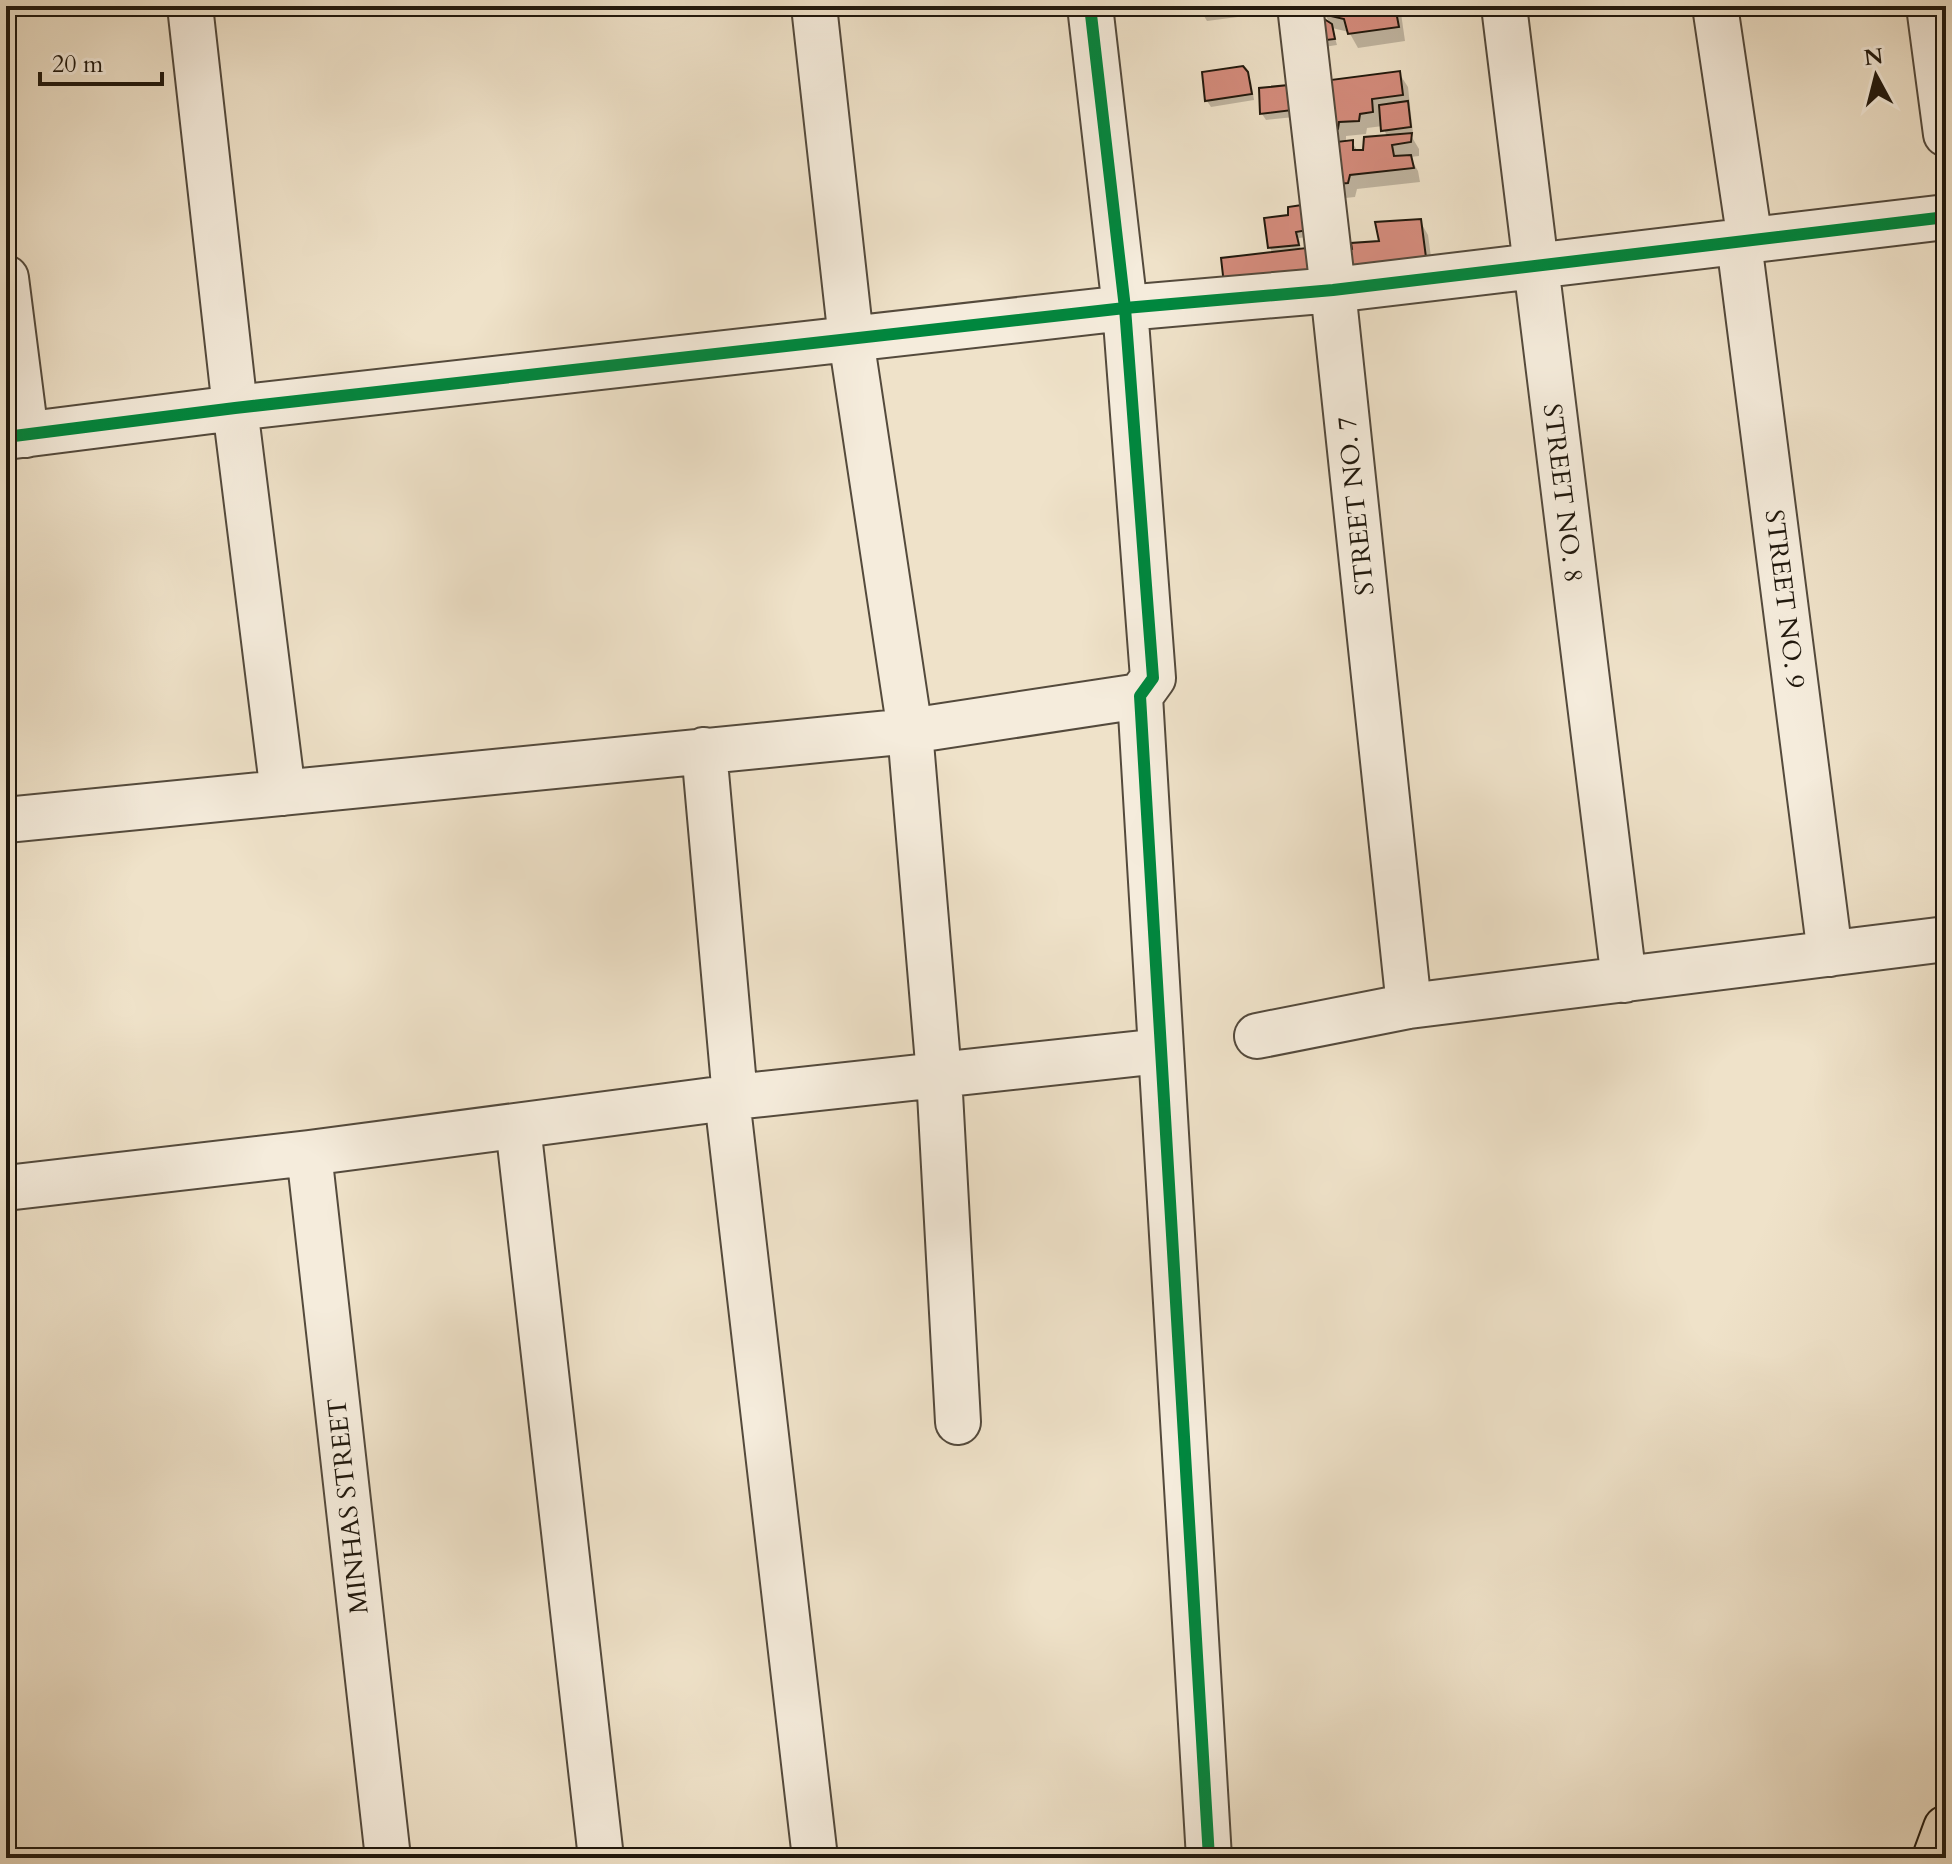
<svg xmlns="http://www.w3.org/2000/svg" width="1952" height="1864" viewBox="0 0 1952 1864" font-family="Cardo,serif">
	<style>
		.shadow { fill: #0003; fill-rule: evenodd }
		.building { fill: #d58c7d; stroke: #20180d; stroke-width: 2 }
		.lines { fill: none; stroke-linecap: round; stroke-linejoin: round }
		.minor-casing { stroke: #544a3c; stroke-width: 48 }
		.major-casing { stroke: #20180d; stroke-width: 48 }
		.minor { stroke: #f5ecdc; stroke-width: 44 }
		.major { stroke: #efe2c9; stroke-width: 44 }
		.cycleway-casing { stroke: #f5ecdc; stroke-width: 17 }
		.cycleway { stroke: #00873e; stroke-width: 12 }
		.labels { text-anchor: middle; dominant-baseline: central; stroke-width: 7; stroke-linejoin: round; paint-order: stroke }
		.street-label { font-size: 26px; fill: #20180d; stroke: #f5ecdc }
	</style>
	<rect width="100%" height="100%" fill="#efe2c9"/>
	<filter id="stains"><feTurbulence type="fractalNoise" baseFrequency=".0025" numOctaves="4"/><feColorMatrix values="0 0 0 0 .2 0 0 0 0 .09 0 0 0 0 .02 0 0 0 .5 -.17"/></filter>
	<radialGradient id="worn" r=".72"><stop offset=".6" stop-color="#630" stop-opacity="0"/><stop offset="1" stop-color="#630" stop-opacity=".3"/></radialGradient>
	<path class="shadow" d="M1198 6H1283L1284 11 1207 21Z
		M1323 6H1400L1405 41 1358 48 1349 32 1332 28 1337 45 1324 47 1331 25 1324 13Z
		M1246 73 1251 81 1254 100 1211 107 1207 101 1205 74Z
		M1399 73 1408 87 1413 133 1410 134 1419 149V156L1410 157 1418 171 1420 182 1357 189 1355 197 1335 199 1322 132ZM1383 126 1387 137 1365 152H1358L1352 142H1346V136L1366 134 1367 128Z
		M1261 90 1304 116 1266 120 1262 114Z
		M1291 216 1316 236 1299 238 1301 251 1273 254 1270 248Z
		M1420 221 1428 235 1434 279 1350 251 1382 242Z"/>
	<path class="building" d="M1321 6H1395L1399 27 1348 34 1344 19 1322 14Z
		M1318 15 1332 24 1335 39 1318 41Z
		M1243 66 1248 72 1252 94 1205 101 1202 72Z
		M1400 71 1403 95 1372 99 1373 112 1360 114 1359 121 1339 122 1338 129 1320 133 1315 82Z
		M1298 84 1301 109 1260 114 1259 88Z
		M1408 101 1411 127 1381 131 1379 105Z
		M1412 133 1411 142 1392 145 1394 156 1411 155 1414 168 1350 175 1348 183 1325 185 1319 144 1353 140V150H1363L1364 137Z
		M1309 204 1313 229 1296 232 1299 245 1268 248 1264 218 1288 215V207Z
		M1421 219 1427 265 1336 276 1346 250 1352 249 1351 243 1379 241 1375 222Z
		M1315 247 1320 283 1225 293 1221 258Z"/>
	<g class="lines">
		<g class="minor-casing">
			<path id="minor" d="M190 6 235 408 283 793
				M814 6 851 339 910 731 939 1075 958 1422
				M1090 6 1125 308 1153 678 1140 696 1209 1858
				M1300 6 1333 290 1409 1006
				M1504 6 1624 980
				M1715 6 1750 241
				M1929 6 1946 134
				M1739 243 1830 954
				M6 278 26 435
				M6 437 235 408 1125 308 1333 290 1946 217
				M704 750 735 1097
				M6 820 910 731 1140 696
				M1257 1036 1409 1006 1946 939
				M727 1099 815 1858
				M518 1126 601 1858
				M309 1153 388 1858
				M6 1188 309 1153 735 1097 1161 1051"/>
		</g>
		<g class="major-casing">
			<path id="major" d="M1935 1858 1946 1828"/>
		</g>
		<use href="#minor" class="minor"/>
		<use href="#major" class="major"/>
		<g class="cycleway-casing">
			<path id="cycleway" d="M1090 6 1125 308 1153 678 1140 696 1209 1858
				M6 437 235 408 1125 308 1333 290 1946 217"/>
		</g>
		<use href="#cycleway" class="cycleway"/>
	</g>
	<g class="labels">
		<g class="street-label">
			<text transform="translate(1563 493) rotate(83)">STREET NO. 8</text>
			<text transform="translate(1356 506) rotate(-96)">STREET NO. 7</text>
			<text transform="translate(1785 599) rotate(83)">STREET NO. 9</text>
			<text transform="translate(348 1506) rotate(-96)">MINHAS STREET</text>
		</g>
	</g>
	<rect width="1952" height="1864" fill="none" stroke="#efe2c9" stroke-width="32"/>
	<rect x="8" y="8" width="1936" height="1848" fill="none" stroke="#20180d" stroke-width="4"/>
	<rect x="16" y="16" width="1920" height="1832" fill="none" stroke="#20180d" stroke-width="2"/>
	<g transform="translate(1876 76) rotate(353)" stroke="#f5ecdc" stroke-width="6" paint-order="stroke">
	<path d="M0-6L14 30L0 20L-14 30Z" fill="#20180d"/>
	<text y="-12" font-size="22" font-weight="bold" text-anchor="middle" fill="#20180d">N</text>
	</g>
	<path d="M40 72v12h122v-12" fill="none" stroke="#20180d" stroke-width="4"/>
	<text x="52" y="72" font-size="24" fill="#20180d" stroke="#f5ecdc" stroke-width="6" paint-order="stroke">20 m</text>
	<rect width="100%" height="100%" filter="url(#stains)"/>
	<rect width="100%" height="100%" fill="url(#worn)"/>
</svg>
